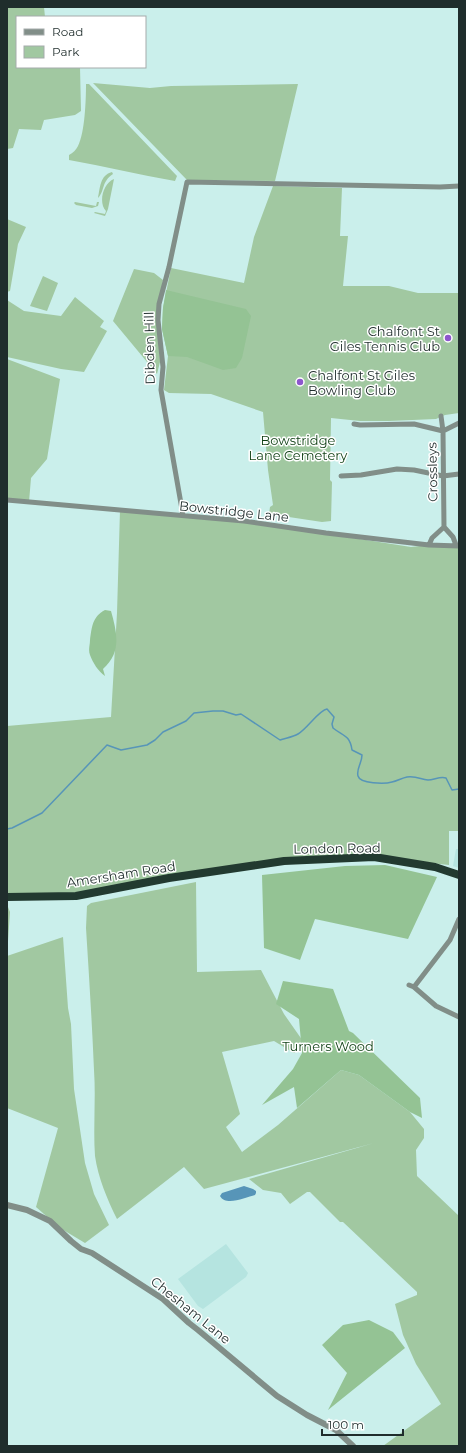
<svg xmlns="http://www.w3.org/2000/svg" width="466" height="1453" viewBox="0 0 466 1453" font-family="Montserrat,sans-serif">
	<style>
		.built { fill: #b5e4e0 }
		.green { fill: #a1c8a1 }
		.forest { fill: #94c394 }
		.water { fill: #5795b8 }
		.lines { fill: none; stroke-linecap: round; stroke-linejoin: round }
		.stream { stroke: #5795b8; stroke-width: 1.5 }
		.minor { stroke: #818e88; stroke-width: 5 }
		.tertiary { stroke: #818e88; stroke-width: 6 }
		.trunk { stroke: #223a30; stroke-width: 8 }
		.poi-dot { fill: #8d56cd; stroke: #fff; stroke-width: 1.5 }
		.labels { text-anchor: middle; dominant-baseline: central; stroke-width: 3; stroke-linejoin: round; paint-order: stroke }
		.poi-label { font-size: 13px; fill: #1f2d2c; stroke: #fff; text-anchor: end }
		.street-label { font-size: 13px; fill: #1f2d2c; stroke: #fff }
		.park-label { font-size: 13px; fill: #0e3f13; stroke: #fff }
	</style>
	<rect width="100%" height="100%" fill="#caefeb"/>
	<path class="built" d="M456 849H459V868L453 866Z
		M226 1244 248 1273 246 1277 203 1309 198 1306 178 1279Z"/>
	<path class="green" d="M8 7H44L45 17H17V67H80L81 111 75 115 44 120 41 130 19 129 13 148 7 149V9Z
		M93 83 150 88 171 86 298 84 275 181 187 180Z
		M86 84H89L177 176 175 181C139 175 104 166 69 160V155C73 153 76 150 78 146 85 132 86 100 86 84Z
		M112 172 113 174C101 182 105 191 98 198 100 188 100 175 112 172Z
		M114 179 108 209 105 216 94 213 95 212 105 214 106 211C98 203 103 183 114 179Z
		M273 186 342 188 340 236H348L343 286H389L418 293H459V413L445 415 436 419 389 421H360L331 418 330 480 332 482 331 521 322 522 269 514 270 507 273 505 268 470 263 412 211 394 169 393 164 390 168 356 162 329 163 308 171 268 244 283 254 237Z
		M75 202 96 206 97 202H99L98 206 92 208 76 205 74 203Z
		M7 219 26 227 18 244 10 291 7 292Z
		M134 269 154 273 163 280 158 308 160 362 157 374 113 321Z
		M43 276 58 283 47 311 30 306Z
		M75 297 104 321 100 327 107 331 84 372 61 369 7 357V300L24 311 61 316Z
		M7 359 60 379 47 459 31 478 29 502 7 500Z
		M120 510 244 521 411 547 429 545 459 547V831H449V865L374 857 274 862 76 896 7 899V726L111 717 117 613Z
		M196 882 197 972 261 970 284 1014 305 1044 294 1053 274 1041 222 1052 240 1114 226 1127 242 1152 278 1125 341 1070 359 1075 410 1112 424 1129V1138L416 1150 417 1176 459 1216V1446H383L441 1404 416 1364 403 1335 395 1304 417 1295V1292L343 1222H340L310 1192H307L290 1204 281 1193 263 1190 249 1179 374 1143 204 1189 184 1167 117 1219C107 1199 98 1177 95 1156 93 1127 96 1099 94 1070 92 1023 89 975 86 928L87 906 91 903Z
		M8 907 10 912 7 956 63 937 68 1008 71 1024 74 1089 85 1163 94 1194 109 1225 85 1243 60 1228 36 1207 58 1128 7 1108V908Z"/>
	<path class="forest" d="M166 290 246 309 251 316 242 358 236 368 223 370 187 357 168 356 162 329 163 308Z
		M105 610 111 611C117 633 122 652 103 669L105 676C98 671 93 663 90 655 88 650 90 645 90 640 92 627 92 617 105 610Z
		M385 865 437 877 408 939 315 919 300 960 264 948 262 875 345 866Z
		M283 981 333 989 349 1031 353 1033 420 1098 422 1118 410 1112 359 1075 341 1070 297 1108 294 1087 262 1105 293 1069 302 1053 299 1019 276 1004Z
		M369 1320 393 1332 405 1348 328 1410 347 1373 322 1345 343 1325Z"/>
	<path class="water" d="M244 1186 253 1189 256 1191V1193L255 1195C246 1197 226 1207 220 1196L222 1193Z"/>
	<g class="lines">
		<path class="stream" d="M7 829 12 828 42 813 107 745 121 750 147 745 155 740 163 732 186 721 194 713 213 711H223L236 715 241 714 280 740C286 738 293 737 298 734 307 729 319 710 327 709L334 717 332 724 333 728C343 736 350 735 352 750L362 755C362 763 356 769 358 776 360 784 385 784 392 782 397 781 402 778 407 777 417 776 420 779 428 780 434 780 440 776 446 778L452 790 459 789"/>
		<path class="minor" d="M441 416 443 431 444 527 453 537 456 545
			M354 424 360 425 414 424 443 431 459 423
			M341 476 361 475 397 469 414 470 443 476 459 474
			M7 500 244 521 326 533 429 545 459 546
			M183 515 161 390 163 367 158 320 159 304 169 267 187 182 440 187 459 186
			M429 545 432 538 444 527
			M409 985 414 987 436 1006 459 1017
			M414 987 450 940 459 919"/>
		<path class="tertiary" d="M7 1205 27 1210 50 1221 71 1241 81 1249 92 1253 163 1299 189 1323 198 1330 277 1396 307 1415 336 1430 353 1446"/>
		<path class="trunk" d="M7 897 76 896 169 878 284 861 374 857 435 867 459 875"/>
	</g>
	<g class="poi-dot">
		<circle cx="448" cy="338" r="4"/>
		<circle cx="300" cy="382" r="4"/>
	</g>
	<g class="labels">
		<g class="poi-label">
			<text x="440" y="331">Chalfont St<tspan x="440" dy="15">Giles Tennis Club</tspan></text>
			<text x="308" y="375" text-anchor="start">Chalfont St Giles<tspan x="308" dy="15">Bowling Club</tspan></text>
		</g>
		<g class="street-label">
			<text transform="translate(149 348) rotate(-91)">Dibden Hill</text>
			<text transform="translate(432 472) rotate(-91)">Crossleys</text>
			<text transform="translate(234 511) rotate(6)">Bowstridge Lane</text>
			<text transform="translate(337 848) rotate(-1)">London Road</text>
			<text transform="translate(121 874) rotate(-9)">Amersham Road</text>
			<text transform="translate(191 1310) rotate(39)">Chesham Lane</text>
		</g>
		<g class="park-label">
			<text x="298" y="440">Bowstridge<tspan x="298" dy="15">Lane Cemetery</tspan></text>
			<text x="328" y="1046">Turners Wood</text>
		</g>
	</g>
	<rect width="466" height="1453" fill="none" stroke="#1f2d2c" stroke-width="16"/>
	<rect x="16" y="16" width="130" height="52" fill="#ffffff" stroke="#a5abab"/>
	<rect x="24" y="29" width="20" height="6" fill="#818e88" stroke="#a5abab"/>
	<text x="52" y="36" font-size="12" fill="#1f2d2c">Road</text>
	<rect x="24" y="46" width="20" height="12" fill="#a1c8a1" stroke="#a5abab"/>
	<text x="52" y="56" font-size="12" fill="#1f2d2c">Park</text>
	<path d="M322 1429v6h81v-6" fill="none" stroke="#1f2d2c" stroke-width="2"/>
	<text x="328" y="1429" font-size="12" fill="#1f2d2c" stroke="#ffffff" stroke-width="3" paint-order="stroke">100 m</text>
</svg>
